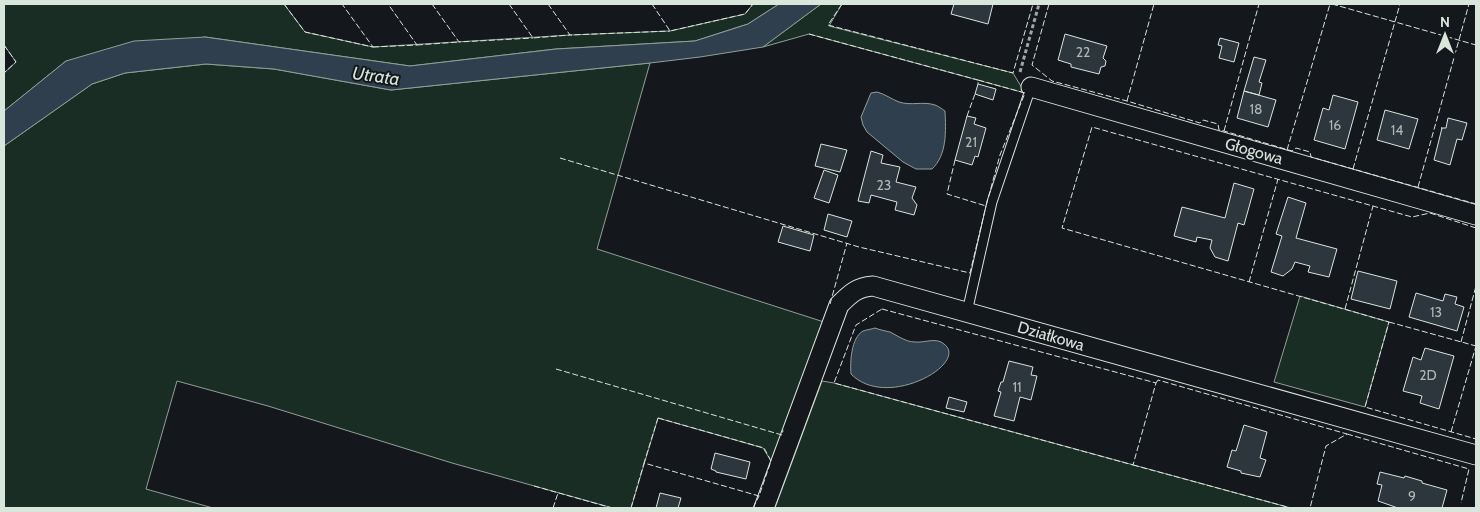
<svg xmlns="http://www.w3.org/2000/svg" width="1480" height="512" viewBox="0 0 1480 512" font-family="Cabin,sans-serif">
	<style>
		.green { fill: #1a2d24; stroke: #939e99 }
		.water { fill: #2f3f4d; stroke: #939e99 }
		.building { fill: #2c363c; stroke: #d8e6dc }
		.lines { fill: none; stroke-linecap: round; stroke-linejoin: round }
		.lane-casing { stroke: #d8e6dc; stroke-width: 11 }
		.street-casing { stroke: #d8e6dc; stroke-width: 21 }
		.path { stroke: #9da8a2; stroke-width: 3; stroke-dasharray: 4 2.5; stroke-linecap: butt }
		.lane { stroke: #14181c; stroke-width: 9 }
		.street { stroke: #14181c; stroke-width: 19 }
		.fence { stroke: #d8e6dc; stroke-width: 1; stroke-dasharray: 6 2.5; stroke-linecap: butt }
		.labels { text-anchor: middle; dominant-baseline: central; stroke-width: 4; stroke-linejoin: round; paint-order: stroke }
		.number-label { font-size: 14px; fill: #adbab4 }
		.street-label { font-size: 16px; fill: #d8e6dc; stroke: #14181c }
		.water-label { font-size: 18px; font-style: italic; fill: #d8e6dc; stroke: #14181c }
	</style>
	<rect width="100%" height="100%" fill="#14181c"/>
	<path class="green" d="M4 4H284L305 32 373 47 570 35 670 31 745 14 753 4H779L748 24 695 41 556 49 410 66 205 37 66 61 4 111V73L16 62 4 45Z
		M821 4H842L829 26 1013 73 1025 93 809 34 763 47Z
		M650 63 597 249 824 322 771 461 763 448 658 418 631 508H613L452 463 268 406 177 381 146 489 213 508H4V146L92 84 125 73 206 64 274 69 391 90Z
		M1300 296 1389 322 1365 407 1274 382Z
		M822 381 834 383 1291 508H775Z"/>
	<path class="water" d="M779 4H821L763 47 700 57 650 63 391 90 274 69 206 64 125 73 92 84 4 146V111L66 61 134 41 205 37 410 66 556 49 695 41 748 24Z
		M877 92C885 94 891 99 899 102 911 106 923 101 935 105 938 106 942 109 945 111 946 131 947 155 932 169H916L903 162 867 132 863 125 861 117 871 93Z
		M875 328C880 330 886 331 890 332 898 336 906 342 915 342 925 343 936 337 944 344 970 363 887 411 851 374 850 362 851 338 863 331 866 330 872 329 875 328Z"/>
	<path class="building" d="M954 4H993L988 24 951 14Z
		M1065 34 1107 46 1103 58 1106 61 1105 66 1101 67 1099 74 1071 67V64L1058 60Z
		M1220 38 1239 43 1234 62 1219 58 1222 46 1218 45Z
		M1254 57 1266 60 1259 82 1262 83 1259 95 1244 91Z
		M978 84 996 89 993 100 975 94Z
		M1244 91 1276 100 1268 127 1237 118Z
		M1333 95 1358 102 1345 149 1314 140 1323 108 1329 110Z
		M1385 110 1418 119 1409 149 1377 140Z
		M967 116 976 118 974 124 986 128 978 157 975 156 972 165 955 160Z
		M1448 118 1467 123 1462 140 1457 139 1450 165 1434 160 1442 128H1441H1446Z
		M821 144 847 150 840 172 815 166Z
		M871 151 883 155 881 163 900 167 896 182 916 187 912 198 917 205 914 215 895 210 897 202 871 195 869 203 858 201Z
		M824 170 838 175 829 203 814 198Z
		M1234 183 1254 189 1244 225 1238 223 1228 261 1215 257 1210 248 1212 240 1197 237 1196 242 1174 236 1182 207 1225 218Z
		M1288 197 1306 203 1296 238 1337 249 1329 277 1308 272 1310 266 1295 262 1292 269 1283 276 1271 272 1282 236 1276 234Z
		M828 214 852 221 847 237 824 230Z
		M783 226 814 235 810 251 778 242Z
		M1358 271 1397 281 1390 309 1351 299Z
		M1416 293 1443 301 1445 294 1457 297 1455 304 1464 307 1457 331 1409 317Z
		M1425 348 1454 356 1439 409 1420 403 1422 396 1403 391 1413 357 1421 360Z
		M1009 361 1033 367 1031 375 1037 376 1031 400 1020 397 1014 421 994 416 1001 392 998 391 1001 382H1003Z
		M949 397 967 402 964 412 946 408Z
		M1244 425 1267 432 1260 458 1266 460 1260 477 1241 473V471L1227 467 1232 450 1236 451Z
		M715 453 750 462 746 479 716 472V471L711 469Z
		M1380 472 1404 478 1405 476 1422 481V483L1447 490 1442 508H1398L1378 501 1382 485 1377 484Z
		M660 493 681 498 678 508H656Z"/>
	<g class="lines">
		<g class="lane-casing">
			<path id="lane" d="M967 312 992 202 1031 87"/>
		</g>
		<g class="street-casing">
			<path id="street" d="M1031 87 1476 215
				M764 508 839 305C850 294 857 287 873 286L1476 455"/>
		</g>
		<path class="path" d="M1020 72 1039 4"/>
		<use href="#lane" class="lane"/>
		<use href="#street" class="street"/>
		<path class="fence" d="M284 4 305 32 373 47 342 4
			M432 4 459 42 533 38
			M509 4 533 38 570 35
			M548 4 570 35 670 31
			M652 4 670 31 745 14 753 4
			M842 4 828 25 1013 73 1033 4
			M1049 4 1032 65 1052 81 1127 101 1200 123 1203 120 1218 124 1219 130 1224 131 1292 151 1296 148 1310 152 1311 157 1476 204
			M1332 4 1476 45
			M809 34 978 80
			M4 45 16 62 4 73
			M417 45 459 42
			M373 47 417 45 388 4
			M1127 101 1154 4
			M967 116 975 94
			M1224 131 1259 4
			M1287 150 1330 4
			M560 158 859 247 970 273 986 206
			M955 160 947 194 986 206 1000 155 1025 93 978 80V84
			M1353 169 1400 4
			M1418 187 1469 4
			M1476 228 1430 213 1412 217 1092 127 1062 228 1389 322 1365 407 1476 439
			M1249 282 1278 179
			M830 304 847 243
			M882 309 1156 383 1133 465 834 383 856 325Z
			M1345 309 1373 206
			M1389 322 1476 346
			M1461 342 1476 286
			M556 369 782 435 783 430
			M1156 383 1158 380 1347 434 1326 446 1310 508
			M658 418 764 448 771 461 759 496 644 463Z
			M1451 432 1476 346
			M1347 434 1469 469 1461 503
			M1133 465 1291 508
			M534 486 612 508
			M553 508 558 493
			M631 508 644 463
			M753 508 759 496"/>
	</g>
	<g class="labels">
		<g class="number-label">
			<text x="1083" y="52">22</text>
			<text x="1256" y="109">18</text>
			<text x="1335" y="125">16</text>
			<text x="1397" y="130">14</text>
			<text x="971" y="142">21</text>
			<text x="884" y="185">23</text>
			<text x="1436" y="312">13</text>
			<text x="1428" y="375">2D</text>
			<text x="1017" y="387">11</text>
			<text x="1412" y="496">9</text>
		</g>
		<g class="street-label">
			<text transform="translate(1254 151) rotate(16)">Głogowa</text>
			<text transform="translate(1051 336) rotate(16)">Działkowa</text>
		</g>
		<g class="water-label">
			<text transform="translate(376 76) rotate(8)">Utrata</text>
		</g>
	</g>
	<rect width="1480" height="512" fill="none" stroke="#d8e6dc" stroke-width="10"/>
	<g transform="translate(1445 35)" stroke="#14181c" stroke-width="4" paint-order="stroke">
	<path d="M0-4L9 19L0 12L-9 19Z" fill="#d8e6dc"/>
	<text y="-8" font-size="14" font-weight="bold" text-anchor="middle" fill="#d8e6dc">N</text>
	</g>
</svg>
